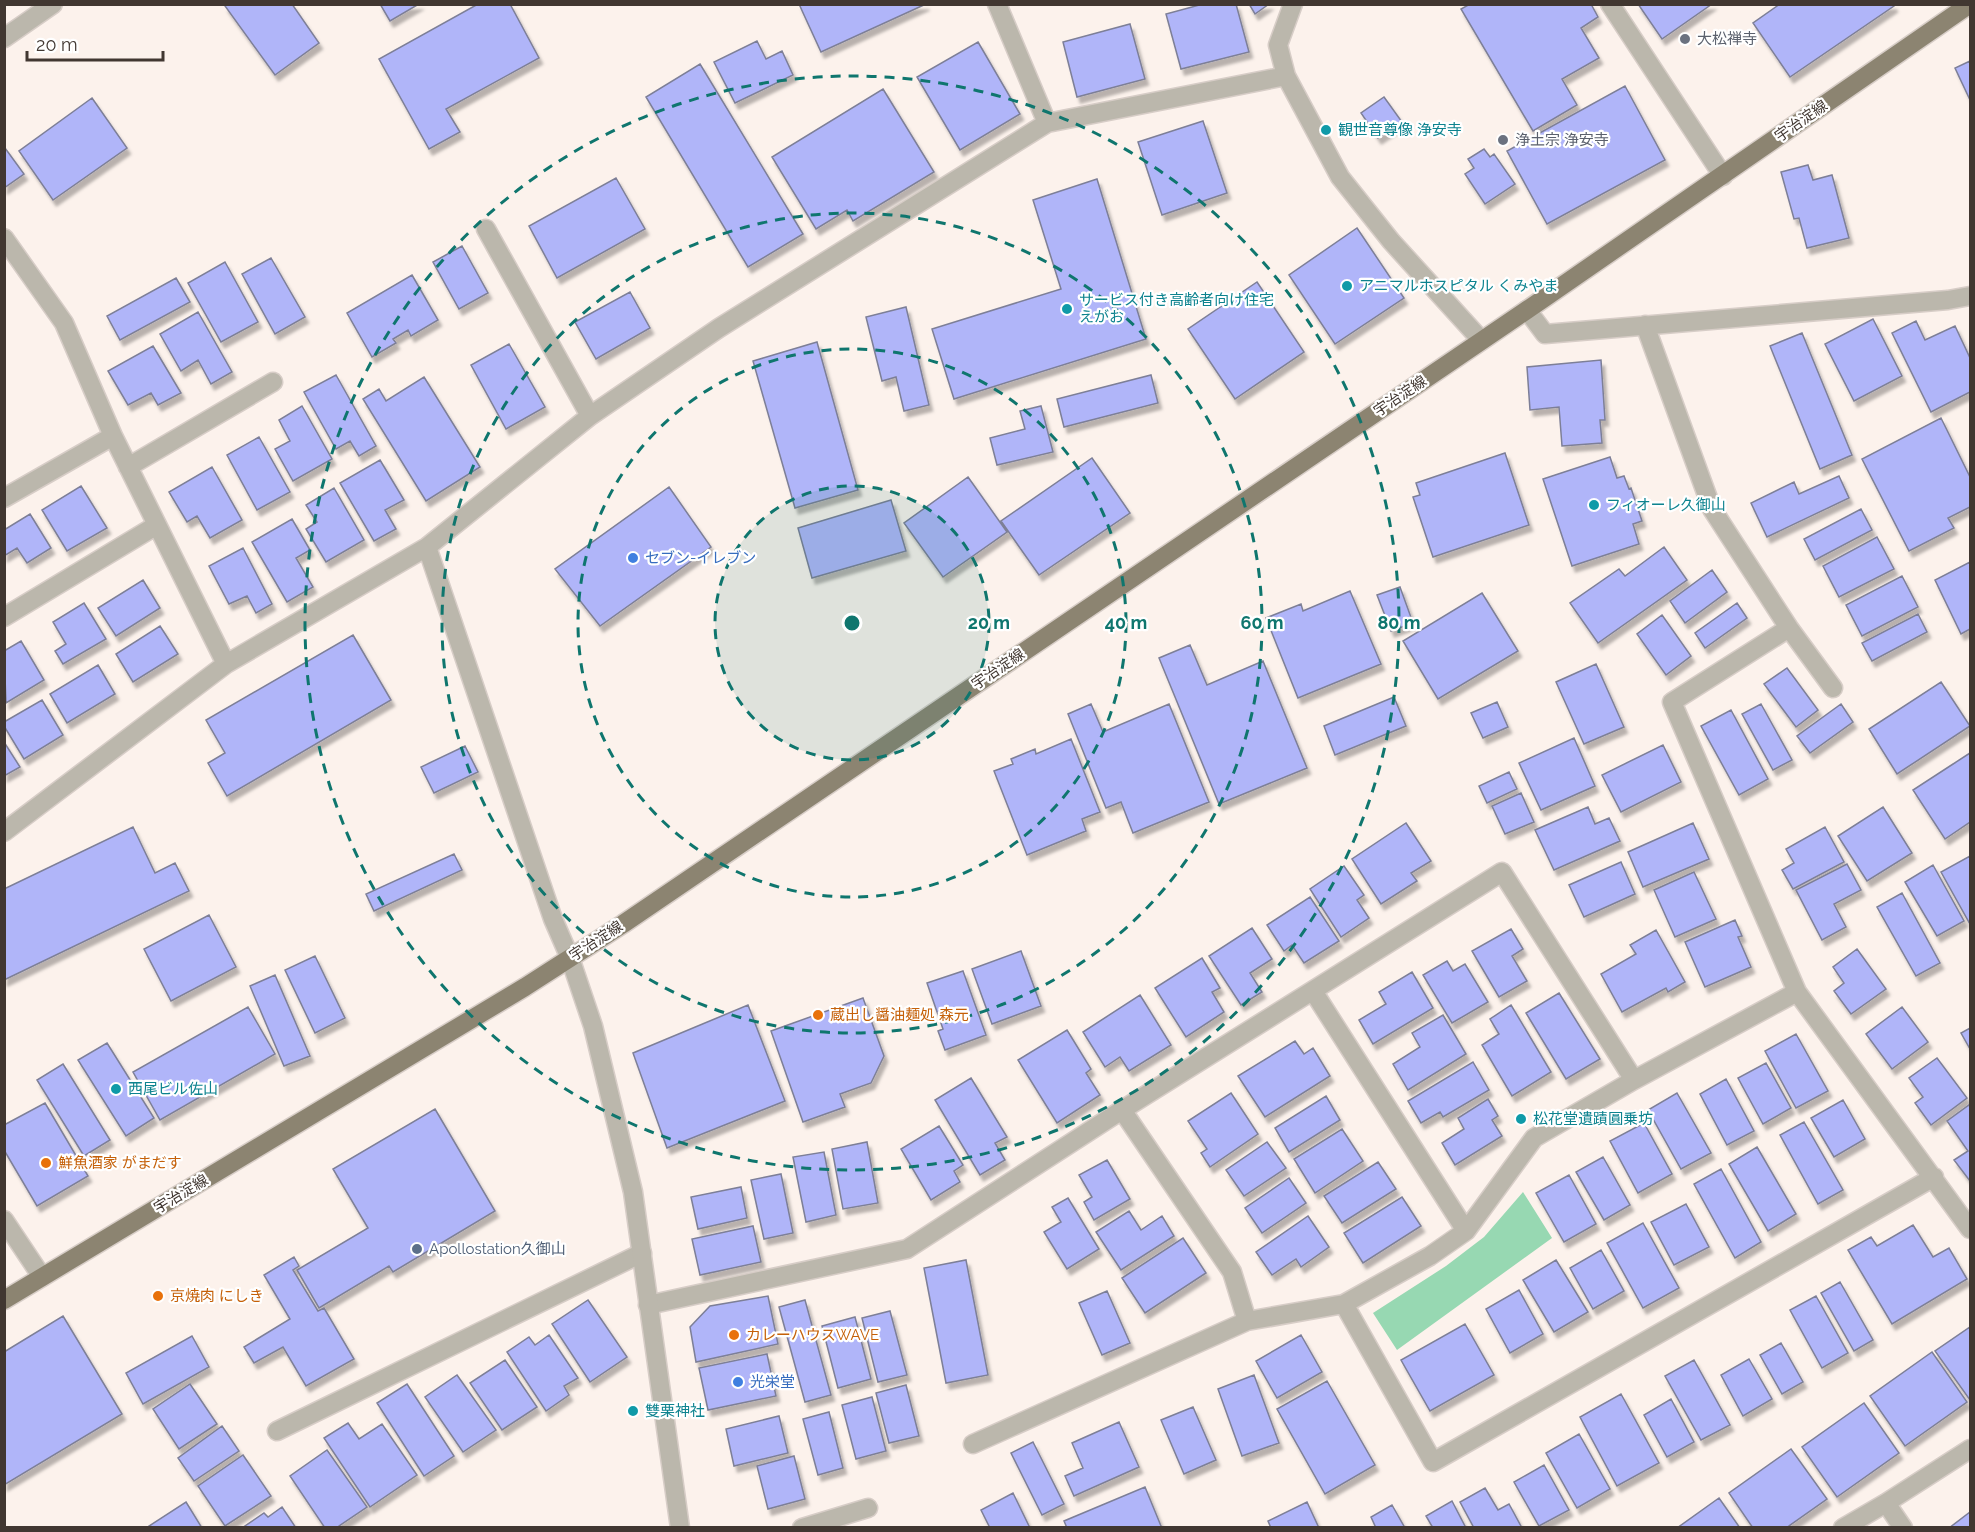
<svg xmlns="http://www.w3.org/2000/svg" width="1975" height="1532" viewBox="0 0 1975 1532" font-family="Raleway,'Noto Sans JP',sans-serif">
	<style>
		.green { fill: #97d8b2 }
		.building { fill: #b0b5f9; stroke: #7d7f97; stroke-width: 1.5; filter: url(#shadow) }
		.lines { fill: none; stroke-linecap: round; stroke-linejoin: round }
		.minor-casing { stroke: #d7cdc7; stroke-width: 21 }
		.tertiary-casing { stroke: #d7cdc7; stroke-width: 21 }
		.primary-casing { stroke: #d7cdc7; stroke-width: 21 }
		.minor { stroke: #bbb7ac; stroke-width: 18 }
		.tertiary { stroke: #bbb7ac; stroke-width: 18 }
		.primary { stroke: #8c8471; stroke-width: 18 }
		.ring { fill: none; stroke: #0f766e; stroke-width: 3; stroke-dasharray: 10 8 }
		.worship-dot { fill: #6b7280; stroke: #fff; stroke-width: 2 }
		.culture-dot { fill: #0f9aa8; stroke: #fff; stroke-width: 2 }
		.shop-dot { fill: #3f7fe0; stroke: #fff; stroke-width: 2 }
		.food-dot { fill: #e8710a; stroke: #fff; stroke-width: 2 }
		.service-dot { fill: #5c6f8a; stroke: #fff; stroke-width: 2 }
		.labels { text-anchor: middle; dominant-baseline: central; stroke-width: 4.5; stroke-linejoin: round; paint-order: stroke }
		.worship-label { font-size: 15px; fill: #5b616d; stroke: #fff; text-anchor: start }
		.street-label { font-size: 15px; fill: #413731; stroke: #fff }
		.culture-label { font-size: 15px; fill: #0d838f; stroke: #fff; text-anchor: start }
		.shop-label { font-size: 15px; fill: #366cbe; stroke: #fff; text-anchor: start }
		.food-label { font-size: 15px; fill: #c56008; stroke: #fff; text-anchor: start }
		.service-label { font-size: 15px; fill: #4e5e75; stroke: #fff; text-anchor: start }
		.centre { fill: #0f766e; stroke: #fff; stroke-width: 3 }
		.ring-label { font-size: 18px; text-anchor: middle; font-weight: bold; fill: #0f766e; stroke: #fff; stroke-width: 4.5; stroke-linejoin: round; paint-order: stroke }
	</style>
	<defs>
		<filter id="shadow"><feDropShadow dx="3.5" dy="6" stdDeviation="1.5" flood-color="#0004"/></filter>
	</defs>
	<rect width="100%" height="100%" fill="#fcf2ec"/>
	<path class="green" d="M1523 1192 1552 1238 1397 1350 1373 1313 1446 1266 1484 1237Z"/>
	<path class="building" d="M226 4H292L319 43 275 75 225 6Z
		M380 4H419L390 21Z
		M478 4H510L539 58 446 109 460 132 429 149 379 59Z
		M799 4H926L821 52Z
		M1203 4H1236L1249 52 1181 69 1166 14Z
		M1249 4H1269L1255 14Z
		M1470 4H1591L1598 17 1581 28 1599 58 1562 79 1577 105 1533 131 1461 9Z
		M1638 4H1712L1662 39Z
		M1780 4H1893L1894 6 1790 77 1753 23Z
		M1130 24 1145 79 1077 97 1063 42Z
		M757 41 766 59 782 51 793 75 735 103 714 62Z
		M978 42 1020 114 960 150 917 77Z
		M1970 61V100L1955 68Z
		M700 64 803 234 748 267 646 97Z
		M1625 86 1665 160 1547 224 1507 151Z
		M883 89 934 172 853 221 847 210 816 229 772 157Z
		M1384 97 1402 122 1378 138 1361 113Z
		M92 98 127 148 53 200 19 151Z
		M1203 121 1227 193 1162 215 1138 142Z
		M5 148 24 174 4 188V149Z
		M1484 149 1490 157 1494 154 1515 184 1485 204 1465 174 1474 168 1468 159Z
		M1808 165 1813 180 1832 175 1849 238 1807 248 1799 218 1794 219 1781 172Z
		M616 178 645 229 557 278 529 226Z
		M1097 179 1146 339 954 399 932 329 1061 289 1033 200Z
		M1357 228 1404 298 1335 344 1289 275Z
		M462 246 488 293 459 309 433 262Z
		M271 258 305 317 275 334 242 274Z
		M225 262 258 322 221 342 188 283Z
		M412 275 438 320 411 336 408 330 393 339 396 343 372 357 347 313Z
		M176 278 190 302 120 340 107 316Z
		M1257 282 1304 352 1235 399 1188 329Z
		M630 292 650 328 596 359 575 322Z
		M906 307 929 405 904 411 896 377 882 381 866 317Z
		M198 312 232 372 211 384 198 360 181 371 160 334Z
		M1873 319 1902 376 1854 401 1825 344Z
		M1916 321 1925 340 1955 326 1970 358V392L1931 412 1892 333Z
		M1802 333 1852 455 1820 469 1770 346Z
		M817 342 858 490 795 508 753 361Z
		M509 344 545 407 506 429 471 365Z
		M153 346 181 393 158 405 151 393 128 405 108 371Z
		M1601 360 1605 420H1600L1602 443 1562 446 1559 407 1530 410 1527 367Z
		M336 375 376 446 359 456 350 441 336 449 304 392Z
		M1151 375 1158 403 1064 427 1057 399Z
		M424 377 480 467 426 501 363 399 379 389 386 401Z
		M302 406 332 459 293 481 275 449 290 441 279 420Z
		M1041 406 1053 452 997 465 990 438 1025 429 1020 411Z
		M1941 418 1970 477V507L1948 518 1954 528 1909 551 1862 459Z
		M259 437 290 492 257 510 227 455Z
		M1505 453 1529 525 1433 557 1413 497 1420 495 1416 483Z
		M1610 457 1617 478 1624 476 1629 489 1631 488 1642 521 1633 524 1639 544 1572 566 1543 479Z
		M1092 458 1130 513 1039 575 1001 521Z
		M380 460 404 500 385 510 396 529 374 541 340 483Z
		M212 467 242 520 210 538 197 516 187 522 169 492Z
		M1839 476 1849 498 1767 537 1751 503 1794 482 1799 494Z
		M968 477 1007 532 943 577 904 523Z
		M81 486 107 528 67 551 42 510Z
		M669 487 711 547 600 626 555 569Z
		M334 488 364 540 326 562 306 529 317 522 306 505Z
		M891 500 906 551 812 578 798 528Z
		M1861 509 1872 530 1815 560 1804 539Z
		M30 514 51 548 27 563 17 548 4 556V530Z
		M292 519 310 550 296 558 313 587 287 602 252 542Z
		M1877 537 1894 569 1839 597 1823 566Z
		M1664 547 1687 580 1598 643 1570 603 1619 569 1625 576Z
		M243 548 272 604 256 613 247 596 229 604 209 566Z
		M1970 562V629L1961 634 1935 580Z
		M1712 570 1727 592 1685 623 1670 601Z
		M1902 576 1918 607 1862 636 1846 605Z
		M143 580 160 608 116 636 98 608Z
		M1400 587 1413 623 1391 631 1377 595Z
		M1350 591 1381 664 1298 698 1266 618 1301 604 1303 611Z
		M1482 593 1518 651 1438 699 1403 641Z
		M84 603 106 639 63 664 55 651 66 644 53 622Z
		M1737 603 1747 618 1705 648 1695 633Z
		M1918 614 1927 632 1872 661 1862 643Z
		M1662 615 1691 656 1666 675 1637 634Z
		M160 626 178 654 133 682 116 654Z
		M353 635 391 700 227 796 208 763 225 753 206 720Z
		M21 641 44 680 6 703 4 651Z
		M1190 645 1207 685 1263 661 1307 768 1219 804 1159 658Z
		M1596 664 1624 727 1584 744 1556 682Z
		M98 665 115 694 67 723 50 694Z
		M1787 668 1818 710 1796 727 1764 684Z
		M1941 682 1970 726 1897 774 1869 729Z
		M1394 697 1406 726 1335 755 1324 726Z
		M42 700 63 735 24 759 4 726V722Z
		M1497 702 1508 727 1483 738 1471 713Z
		M1091 704 1103 732 1169 704 1209 802 1133 833 1121 802 1106 808 1068 714Z
		M1761 704 1792 760 1773 770 1742 714Z
		M1841 704 1853 722 1810 753 1797 736Z
		M1731 710 1768 779 1739 795 1701 726Z
		M1574 738 1595 786 1541 810 1519 763Z
		M1071 739 1100 812 1082 819 1086 831 1027 855 994 771 1013 764 1011 759 1035 749 1036 754Z
		M4 742 20 767 4 776Z
		M1663 745 1681 782 1621 812 1602 775Z
		M465 746 478 772 434 793 421 767Z
		M1970 753V822L1945 839 1913 790Z
		M1509 772 1517 789 1487 803 1479 786Z
		M1521 793 1534 822 1505 834 1492 806Z
		M1588 807 1595 824 1609 818 1620 841 1554 870 1535 830Z
		M1883 807 1912 853 1867 881 1838 836Z
		M1406 823 1431 861 1411 873 1417 881 1381 904 1352 859Z
		M1693 823 1709 859 1643 887 1628 852Z
		M133 827 155 873 175 863 189 891 4 980V889Z
		M1825 827 1844 862 1793 889 1782 870 1794 863 1786 849Z
		M454 854 462 870 374 911 366 894Z
		M1970 856V924L1941 872Z
		M1621 862 1635 894 1584 917 1569 885Z
		M1847 864 1861 890 1834 904 1846 927 1822 940 1796 890Z
		M1933 865 1964 921 1937 936 1905 882Z
		M1344 866 1364 895 1357 900 1369 918 1341 937 1310 889Z
		M1694 872 1716 919 1675 937 1654 890Z
		M1902 893 1940 963 1916 976 1877 907Z
		M1310 897 1339 941 1304 963 1292 945 1284 951 1267 925Z
		M209 915 236 967 171 1001 144 949Z
		M1735 920 1742 936 1738 937 1751 967 1705 987 1685 942Z
		M1252 928 1272 959 1250 973 1262 992 1241 1005 1209 956Z
		M1511 929 1523 949 1512 956 1527 981 1499 997 1472 951Z
		M1656 930 1685 982 1668 992 1666 988 1622 1012 1601 974 1636 954 1630 945Z
		M1857 949 1886 989 1851 1014 1834 991 1844 983 1833 967Z
		M1021 951 1041 1006 992 1024 972 969Z
		M315 956 345 1018 315 1033 285 970Z
		M1202 958 1220 988 1212 992 1224 1012 1186 1037 1155 988Z
		M1447 961 1453 971 1465 964 1488 1002 1452 1023 1423 975Z
		M963 971 986 1035 945 1050 938 1031 943 1029 927 983Z
		M1412 972 1433 1008 1373 1044 1359 1020 1386 1004 1379 992Z
		M275 975 310 1056 284 1066 250 986Z
		M1559 993 1600 1059 1566 1079 1526 1013Z
		M1140 995 1171 1045 1129 1071 1120 1057 1105 1067 1083 1032Z
		M863 998 884 1056 871 1083 840 1094 845 1107 803 1122 771 1031Z
		M748 1005 785 1101 667 1148 633 1053Z
		M1511 1005 1551 1072 1512 1096 1482 1045 1499 1034 1490 1019Z
		M248 1007 275 1054 160 1120 133 1072Z
		M1902 1007 1928 1042 1892 1069 1866 1034Z
		M1443 1015 1466 1054 1408 1090 1393 1064 1420 1047 1412 1033Z
		M1970 1028V1049L1961 1033Z
		M1067 1030 1091 1069 1086 1073 1100 1095 1057 1123 1018 1060Z
		M1796 1034 1828 1091 1796 1108 1765 1051Z
		M1295 1041 1304 1054 1313 1048 1330 1076 1265 1117 1238 1076Z
		M107 1043 154 1118 126 1136 78 1060Z
		M1937 1058 1967 1098 1931 1125 1915 1103 1923 1097 1909 1078Z
		M1473 1062 1489 1090 1443 1117 1440 1112 1421 1123 1408 1101Z
		M1766 1063 1791 1108 1763 1124 1738 1078Z
		M63 1064 110 1140 84 1156 37 1080Z
		M971 1078 1007 1137 995 1143 1005 1160 980 1175 935 1100Z
		M1726 1079 1754 1131 1727 1145 1700 1094Z
		M1231 1093 1258 1134 1210 1167 1201 1153 1207 1149 1188 1121Z
		M1677 1093 1711 1153 1681 1169 1648 1110Z
		M1326 1096 1340 1120 1289 1152 1275 1128Z
		M1488 1099 1498 1116 1492 1120 1502 1136 1455 1165 1442 1143 1464 1129 1458 1118Z
		M1843 1100 1865 1139 1834 1157 1811 1118Z
		M45 1103 88 1176 37 1206 4 1150V1125Z
		M1969 1105 1970 1107V1181L1954 1160 1968 1151 1947 1121Z
		M435 1109 495 1211 393 1272 389 1266 319 1308 297 1270 368 1228 333 1169Z
		M1804 1122 1843 1190 1818 1204 1780 1135Z
		M1644 1123 1672 1174 1638 1193 1610 1141Z
		M939 1126 963 1165 954 1171 960 1182 931 1200 901 1149Z
		M1342 1129 1363 1161 1315 1193 1294 1159Z
		M867 1142 878 1203 843 1209 832 1149Z
		M1267 1142 1286 1168 1244 1196 1226 1170Z
		M1757 1147 1796 1214 1768 1231 1729 1164Z
		M824 1152 836 1215 806 1222 793 1157Z
		M1603 1157 1630 1205 1604 1220 1576 1172Z
		M1107 1160 1130 1199 1094 1220 1084 1202 1092 1197 1079 1175Z
		M1378 1162 1396 1189 1342 1223 1324 1196Z
		M1721 1169 1761 1242 1735 1258 1694 1184Z
		M781 1174 793 1233 764 1239 751 1180Z
		M1569 1175 1596 1224 1564 1242 1536 1193Z
		M1289 1178 1306 1203 1262 1233 1245 1208Z
		M741 1187 747 1218 698 1229 691 1197Z
		M1402 1197 1421 1226 1363 1263 1344 1233Z
		M1068 1198 1099 1249 1067 1269 1044 1232 1061 1222 1052 1207Z
		M1686 1204 1709 1247 1674 1265 1651 1222Z
		M1129 1211 1141 1230 1162 1216 1174 1236 1121 1270 1096 1232Z
		M1308 1216 1329 1247 1301 1267 1296 1259 1272 1275 1256 1252Z
		M1643 1223 1679 1288 1643 1308 1607 1243Z
		M1913 1225 1933 1257 1949 1248 1967 1279 1892 1324 1848 1250 1871 1237 1877 1246Z
		M753 1226 761 1262 700 1275 692 1239Z
		M1183 1238 1206 1273 1145 1313 1122 1278Z
		M1601 1250 1624 1291 1593 1309 1570 1268Z
		M294 1257 299 1266 293 1270 318 1311 324 1308 354 1359 306 1386 283 1347 254 1363 244 1347 290 1319 264 1275Z
		M966 1260 988 1375 946 1383 924 1268Z
		M1556 1260 1588 1312 1554 1332 1523 1280Z
		M1840 1282 1873 1340 1854 1351 1821 1293Z
		M1519 1290 1543 1334 1510 1353 1486 1309Z
		M1107 1291 1130 1343 1102 1355 1079 1303Z
		M768 1296 778 1344 696 1362 690 1327 710 1306Z
		M1816 1296 1848 1353 1822 1368 1790 1310Z
		M588 1300 627 1357 590 1382 552 1324Z
		M805 1300 831 1395 805 1402 779 1307Z
		M890 1311 907 1375 878 1382 862 1318Z
		M63 1316 122 1414 4 1485V1352Z
		M855 1317 871 1379 838 1388 822 1326Z
		M1465 1324 1494 1375 1430 1411 1401 1360Z
		M1970 1327V1400L1935 1351Z
		M549 1335 578 1378 564 1386 569 1395 546 1411 507 1352 529 1337 535 1345Z
		M1301 1335 1322 1372 1277 1398 1256 1361Z
		M192 1336 209 1367 143 1404 126 1373Z
		M1781 1343 1803 1382 1782 1394 1760 1355Z
		M1932 1352 1967 1402 1905 1446 1870 1396Z
		M767 1354 776 1396 708 1410 699 1368Z
		M1749 1359 1772 1399 1743 1416 1721 1375Z
		M505 1360 537 1407 502 1430 470 1383Z
		M1694 1360 1730 1425 1701 1440 1665 1376Z
		M457 1375 496 1430 463 1452 425 1397Z
		M1254 1375 1279 1443 1242 1456 1218 1389Z
		M1327 1381 1375 1465 1325 1494 1277 1409Z
		M190 1384 217 1424 179 1449 153 1409Z
		M407 1384 454 1456 424 1476 377 1403Z
		M906 1385 919 1436 889 1443 876 1393Z
		M1621 1394 1659 1463 1617 1486 1580 1417Z
		M872 1397 886 1451 856 1459 842 1405Z
		M1671 1399 1694 1442 1667 1457 1644 1415Z
		M1864 1403 1899 1453 1837 1497 1802 1447Z
		M1193 1407 1216 1460 1184 1474 1161 1420Z
		M829 1412 843 1468 818 1475 803 1419Z
		M779 1416 788 1453 734 1466 726 1429Z
		M1119 1422 1139 1467 1074 1496 1065 1476 1083 1468 1072 1443Z
		M348 1423 359 1439 382 1424 417 1475 370 1507 324 1438Z
		M222 1426 239 1451 194 1481 178 1458Z
		M1579 1434 1610 1489 1577 1508 1546 1453Z
		M1033 1442 1064 1504 1042 1515 1011 1453Z
		M1791 1449 1827 1499 1786 1528H1753L1729 1493Z
		M327 1450 367 1507 336 1528H325L290 1476Z
		M243 1455 271 1496 225 1526 198 1486Z
		M794 1456 805 1499 768 1509 757 1466Z
		M1544 1465 1569 1510 1539 1526 1514 1482Z
		M1145 1487 1161 1526 1157 1528H1067L1064 1521Z
		M1485 1488 1498 1510 1509 1504 1522 1528H1474L1460 1502Z
		M1013 1493 1030 1528H990L981 1510Z
		M1719 1498 1740 1528H1677Z
		M1452 1501 1466 1528H1433L1426 1516Z
		M186 1502 202 1528H146Z
		M1307 1502 1319 1528H1271L1268 1521Z
		M1392 1505 1405 1528H1376L1371 1517Z
		M282 1507 296 1528H242L264 1513 268 1517Z
		M1970 1512V1528H1949Z"/>
	<g class="lines">
		<g class="minor-casing">
			<path id="minor" d="M997 4 1047 123
				M1293 4 1278 45 1286 76 1340 177 1391 241 1481 340
				M1610 4 1723 176
				M4 38 53 4
				M486 229 590 416
				M4 238 64 323 113 436 226 664
				M1527 310 1545 334 1948 300 1970 296
				M1645 325 1712 509 1789 628 1833 688
				M128 467 273 382
				M4 498 113 436
				M427 547 553 919 570 958
				M4 617 157 525
				M1789 628 1672 702 1797 992
				M4 832 226 664 427 547 590 416 719 328 1047 123 1286 76
				M1313 991 1466 1231
				M1122 1110 1232 1272 1247 1321
				M4 1220 42 1277
				M1344 1304 1433 1462 1934 1177
				M648 1305 907 1249 1122 1110 1502 872 1634 1080 1797 992 1970 1229
				M277 1431 642 1253
				M973 1444 1247 1321 1344 1304 1430 1256 1466 1231 1534 1138 1634 1080
				M1886 1503 1903 1528
				M802 1528 868 1508
				M1843 1528 1886 1503 1970 1449"/>
		</g>
		<g class="tertiary-casing">
			<path id="tertiary" d="M570 958 593 1026 633 1192 680 1528"/>
		</g>
		<g class="primary-casing">
			<path id="primary" d="M4 1300 525 987 623 924 1527 310 1970 4"/>
		</g>
		<use href="#minor" class="minor"/>
		<use href="#tertiary" class="tertiary"/>
		<use href="#primary" class="primary"/>
	</g>
	<circle cx="852" cy="623" r="137" fill="#0f766e" fill-opacity=".12"/>
	<g class="ring">
		<circle cx="852" cy="623" r="137"/>
		<circle cx="852" cy="623" r="274"/>
		<circle cx="852" cy="623" r="410"/>
		<circle cx="852" cy="623" r="547"/>
	</g>
	<g class="worship-dot">
		<circle cx="1685" cy="39" r="6"/>
		<circle cx="1503" cy="140" r="6"/>
	</g>
	<g class="culture-dot">
		<circle cx="1326" cy="130" r="6"/>
		<circle cx="1347" cy="286" r="6"/>
		<circle cx="1067" cy="309" r="6"/>
		<circle cx="1594" cy="505" r="6"/>
		<circle cx="116" cy="1089" r="6"/>
		<circle cx="1521" cy="1119" r="6"/>
		<circle cx="633" cy="1411" r="6"/>
	</g>
	<g class="shop-dot">
		<circle cx="633" cy="558" r="6"/>
		<circle cx="738" cy="1382" r="6"/>
	</g>
	<g class="food-dot">
		<circle cx="818" cy="1015" r="6"/>
		<circle cx="46" cy="1163" r="6"/>
		<circle cx="158" cy="1296" r="6"/>
		<circle cx="734" cy="1335" r="6"/>
	</g>
	<circle class="service-dot" cx="417" cy="1249" r="6"/>
	<g class="labels">
		<g class="worship-label">
			<text x="1697" y="39">大松禅寺</text>
			<text x="1515" y="140">浄土宗 浄安寺</text>
		</g>
		<g class="street-label">
			<text transform="translate(1801 121) rotate(-35)">宇治淀線</text>
			<text transform="translate(1400 396) rotate(-34)">宇治淀線</text>
			<text transform="translate(998 669) rotate(-34)">宇治淀線</text>
			<text transform="translate(596 941) rotate(-33)">宇治淀線</text>
			<text transform="translate(181 1194) rotate(-31)">宇治淀線</text>
		</g>
		<g class="culture-label">
			<text x="1338" y="130">観世音尊像 浄安寺</text>
			<text x="1359" y="286">アニマルホスピタル くみやま</text>
			<text x="1079" y="300">サービス付き高齢者向け住宅<tspan x="1079" dy="17">えがお</tspan></text>
			<text x="1606" y="505">フィオーレ久御山</text>
			<text x="128" y="1089">西尾ビル佐山</text>
			<text x="1533" y="1119">松花堂遺蹟圓乗坊</text>
			<text x="645" y="1411">雙栗神社</text>
		</g>
		<g class="shop-label">
			<text x="645" y="558">セブン-イレブン</text>
			<text x="750" y="1382">光栄堂</text>
		</g>
		<g class="food-label">
			<text x="830" y="1015">蔵出し醤油麺処 森元</text>
			<text x="58" y="1163">鮮魚酒家 がまだす</text>
			<text x="170" y="1296">京焼肉 にしき</text>
			<text x="746" y="1335">カレーハウスWAVE</text>
		</g>
		<g class="service-label">
			<text x="429" y="1249">Apollostation久御山</text>
		</g>
	</g>
	<circle cx="852" cy="623" r="9" class="centre"/>
	<g class="ring-label">
		<text x="989" y="629">20 m</text>
		<text x="1126" y="629">40 m</text>
		<text x="1262" y="629">60 m</text>
		<text x="1399" y="629">80 m</text>
	</g>
	<rect width="1975" height="1532" fill="none" stroke="#413731" stroke-width="12"/>
	<path d="M27 51v9h136v-9" fill="none" stroke="#413731" stroke-width="3"/>
	<text x="36" y="51" font-size="18" fill="#413731" stroke="#ffffff" stroke-width="4.5" paint-order="stroke">20 m</text>
</svg>
